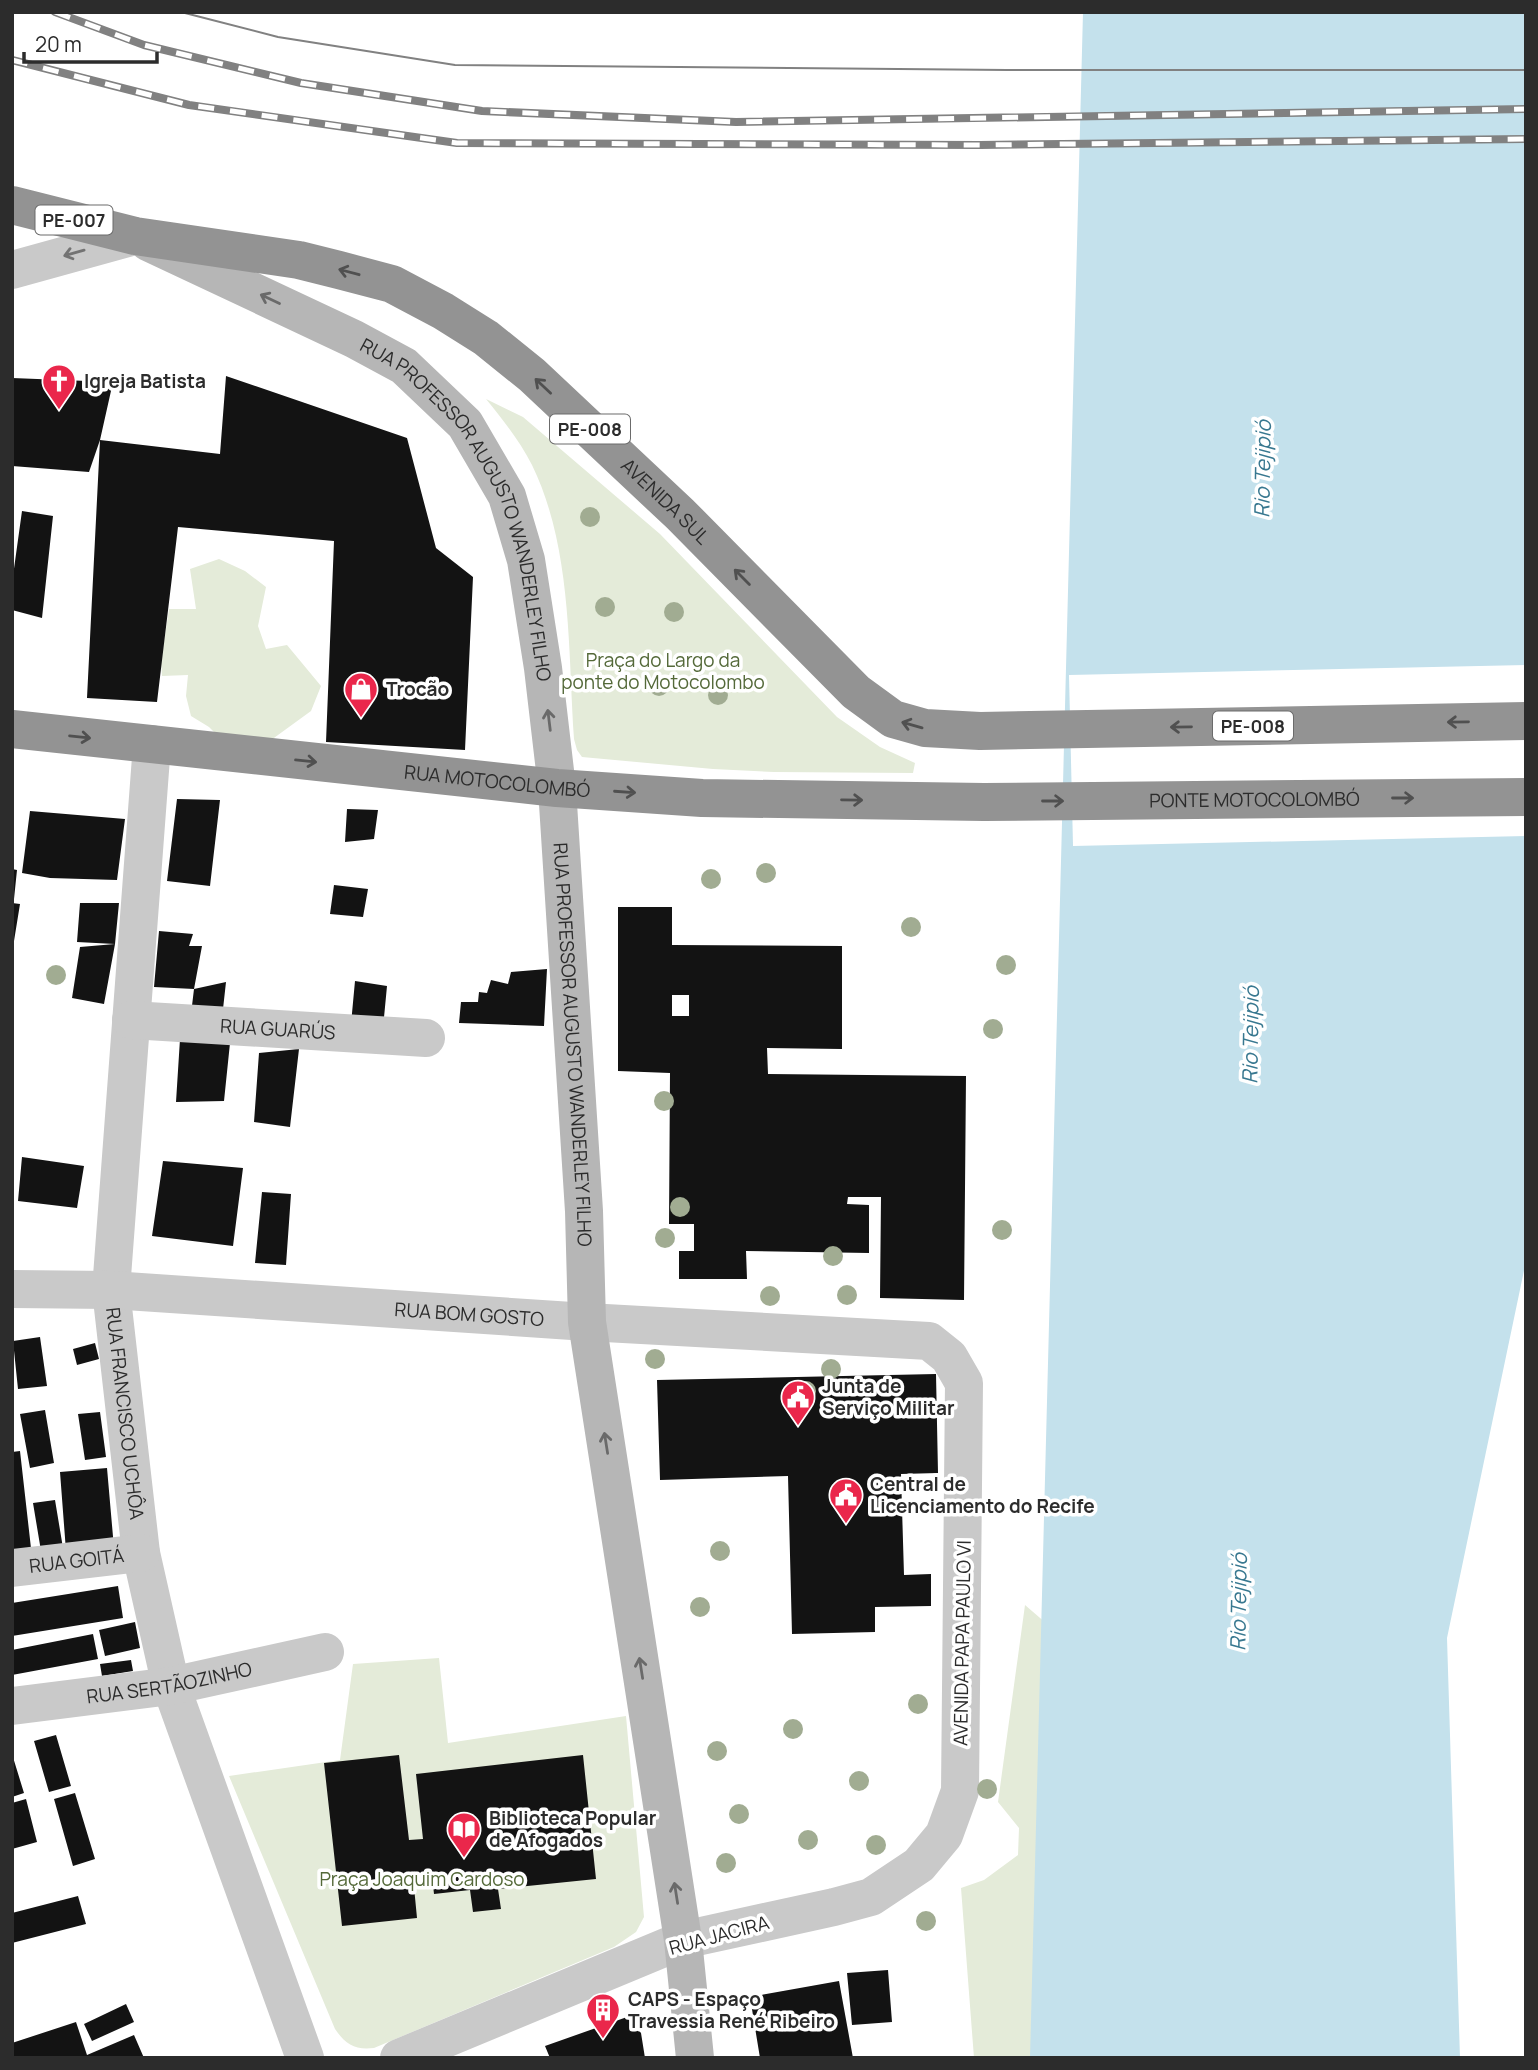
<svg xmlns="http://www.w3.org/2000/svg" width="1538" height="2070" viewBox="0 0 1538 2070" font-family="Manrope,sans-serif">
	<style>
		.green { fill: #e4ebd9 }
		.water { fill: #c4e1ec }
		.pier { fill: #fff }
		.building { fill: #131313; fill-rule: evenodd }
		.lines { fill: none; stroke-linecap: round; stroke-linejoin: round }
		.street { stroke: #c9c9c9; stroke-width: 38 }
		.secondary { stroke: #b6b6b6; stroke-width: 38 }
		.highway { stroke: #939393; stroke-width: 38 }
		.tram { stroke: #818181; stroke-width: 2 }
		.rail-casing { stroke: #818181; stroke-width: 8 }
		.rail { stroke: #fff; stroke-width: 5; stroke-dasharray: 16; stroke-linecap: butt }
		.tree { fill: #a1ac92 }
		.oneway { stroke: #737373 }
		.oneway2 { stroke: #505050 }
		.oneway3 { stroke: #6a6a6a }
		.labels { text-anchor: middle; dominant-baseline: central; stroke-width: 7; stroke-linejoin: round; paint-order: stroke }
		.shield { fill: #fff; stroke: #6b6b6b; stroke-width: 2 }
		.shield-label { font-size: 18px; font-weight: bold; fill: #2c2c2c }
		.poi-label { font-size: 19px; font-weight: bold; fill: #2c2c2c; stroke: #fff; text-anchor: start }
		.street-label { font-size: 19px; fill: #2c2c2c; stroke: #fff }
		.park-label { font-size: 19px; fill: #546939; stroke: #fff }
		.water-label { font-size: 21px; font-style: italic; fill: #387890; stroke: #fff }
	</style>
	<rect width="100%" height="100%" fill="#fff"/>
	<path class="green" d="M486 399 523 417 660 534 837 717 880 747 915 763 913 773 774 772 713 769 582 757 577 750 574 739C568 649 572 547 532 465 520 441 503 420 486 399Z
		M219 559 245 571 266 587 258 626 266 649 287 645 321 686 311 711 267 743 226 744 209 727 191 716 186 696 188 675 162 676 161 662 169 609H196L190 569Z
		M1025 1605 1054 1630 1064 2058H974L961 1888 984 1880 1018 1855 1019 1828 998 1802Z
		M439 1658 448 1743 626 1716 644 1917 636 1932 614 1947 374 2048C355 2050 346 2045 335 2029L229 1776 340 1760 353 1664Z"/>
	<path class="water" d="M1083 12H1526V1261L1447 1638 1460 2058H1030Z"/>
	<path class="pier" d="M1526 665V836L1073 846 1069 675Z"/>
	<path class="building" d="M226 376 407 438 436 548 473 577 465 750 326 742 334 541 178 527 157 702 87 698 100 440 89 472 12 466V378L113 382 100 440 220 454Z
		M22 511 53 516 42 618 12 610V583Z
		M177 799 220 800 210 886 167 881Z
		M347 809 378 810 374 839 345 842Z
		M30 811 125 819 117 880 50 878 22 873Z
		M12 869 17 870 14 899 12 898Z
		M334 885 368 889 363 917 330 914Z
		M12 903 20 904 14 941 12 940Z
		M80 903H119L115 944 77 942Z
		M618 907H672V945L842 946V1049L767 1048 768 1074 966 1076 964 1300 880 1298 881 1197H848L847 1204 869 1205V1253L746 1251 747 1279H679V1251H694V1224H669L670 1073 618 1071ZM672 995H689V1016H672Z
		M159 931 193 934 189 946H202L194 989 154 987Z
		M115 944 104 1004 72 998 80 947Z
		M547 969 544 1026 459 1023 461 1002H478L479 992 487 993 491 980 508 984 511 972Z
		M355 981 387 986 383 1028 351 1024Z
		M226 982 222 1018 191 1014 194 989Z
		M180 1039 230 1043 224 1101 176 1102Z
		M299 1049 290 1127 254 1122 259 1053Z
		M22 1157 84 1166 77 1208 18 1201Z
		M163 1161 243 1168 233 1246 152 1236Z
		M262 1192 291 1194 286 1265 255 1263Z
		M40 1337 47 1386 18 1389 13 1341Z
		M95 1343 99 1359 77 1365 73 1349Z
		M936 1374 938 1473 901 1474 904 1575 931 1574V1606L875 1607V1632L792 1634 788 1476 660 1480 657 1380Z
		M45 1410 54 1463 30 1468 20 1414Z
		M100 1412 106 1457 85 1460 78 1414Z
		M20 1451 32 1557 12 1560V1452Z
		M107 1468 114 1548 66 1551 60 1472Z
		M55 1500 64 1554 42 1557 33 1503Z
		M118 1586 123 1618 12 1636V1603Z
		M135 1622 140 1648 105 1656 99 1630Z
		M93 1634 98 1659 12 1675V1650Z
		M131 1660 133 1671 102 1676 100 1664Z
		M56 1735 71 1786 49 1792 34 1741Z
		M12 1754 24 1793 12 1797Z
		M399 1755 409 1840 423 1839 416 1774 583 1755 596 1879 498 1889 501 1909 473 1912 470 1890 434 1894 433 1885 414 1887 417 1918 342 1926 324 1763Z
		M75 1793 95 1859 73 1866 54 1799Z
		M26 1799 37 1842 12 1849V1803Z
		M78 1896 86 1924 12 1943V1913Z
		M888 1970 892 2022 852 2025 847 1973Z
		M839 1981 853 2058H760L750 1997Z
		M126 2004 134 2022 92 2041 84 2024Z
		M627 2017 641 2033 645 2058H550L545 2046Z
		M76 2022 87 2055 134 2035 144 2058H12V2043Z"/>
	<g class="lines">
		<g class="street">
			<path d="M12 270 135 236"/>
			<path id="s1" d="M152 744 111 1290 141 1553 171 1686 305 2058"/>
			<path id="s2" d="M131 1020 426 1038"/>
			<path id="s3" d="M12 1289 111 1290 587 1322 929 1341 949 1357 964 1383 960 1791 944 1835 919 1865 871 1897 834 1907 683 1940 399 2058"/>
			<path id="s4" d="M12 1568 141 1553"/>
			<path id="s5" d="M12 1706 171 1686 325 1652"/>
		</g>
		<path class="secondary" id="s6" d="M148 242 354 339 404 366 465 424 507 496 526 560 543 668 557 788 584 1211 587 1322 683 1940 695 2058"/>
		<g class="highway">
			<path id="s7" d="M12 205 135 236 299 260 339 270 392 284 443 311 486 338 532 375 680 514 856 692 893 719 925 728 980 731 1526 721"/>
			<path id="s8" d="M12 729 557 788 702 798 984 802 1526 797"/>
		</g>
		<path class="tram" d="M181 12 278 37 455 65 1007 70H1526"/>
		<g class="rail-casing">
			<path id="rail" d="M55 12 144 45 301 83 482 111 736 122 1526 109
				M12 60 189 105 457 143 980 145 1526 139"/>
		</g>
		<use href="#rail" class="rail"/>
	</g>
	<g class="tree">
		<circle cx="590" cy="517" r="10"/>
		<circle cx="605" cy="607" r="10"/>
		<circle cx="674" cy="612" r="10"/>
		<circle cx="659" cy="686" r="10"/>
		<circle cx="718" cy="695" r="10"/>
		<circle cx="766" cy="873" r="10"/>
		<circle cx="711" cy="879" r="10"/>
		<circle cx="911" cy="927" r="10"/>
		<circle cx="1006" cy="965" r="10"/>
		<circle cx="56" cy="975" r="10"/>
		<circle cx="993" cy="1029" r="10"/>
		<circle cx="664" cy="1101" r="10"/>
		<circle cx="680" cy="1207" r="10"/>
		<circle cx="1002" cy="1230" r="10"/>
		<circle cx="665" cy="1238" r="10"/>
		<circle cx="833" cy="1256" r="10"/>
		<circle cx="847" cy="1295" r="10"/>
		<circle cx="770" cy="1296" r="10"/>
		<circle cx="655" cy="1359" r="10"/>
		<circle cx="831" cy="1369" r="10"/>
		<circle cx="806" cy="1391" r="10"/>
		<circle cx="720" cy="1551" r="10"/>
		<circle cx="700" cy="1607" r="10"/>
		<circle cx="918" cy="1704" r="10"/>
		<circle cx="793" cy="1729" r="10"/>
		<circle cx="717" cy="1751" r="10"/>
		<circle cx="859" cy="1781" r="10"/>
		<circle cx="987" cy="1789" r="10"/>
		<circle cx="739" cy="1814" r="10"/>
		<circle cx="808" cy="1840" r="10"/>
		<circle cx="876" cy="1845" r="10"/>
		<circle cx="726" cy="1863" r="10"/>
		<circle cx="926" cy="1921" r="10"/>
	</g>
	<defs><path id="oneway-shaft" d="M-6 0H5M1.5-3L5.5 0L1.5 3" fill="none" stroke-width="1.6" stroke-linecap="round" stroke-linejoin="round" transform="scale(1.75)"/></defs>
	<use class="oneway" href="#oneway-shaft" transform="translate(74 253) rotate(164)"/>
	<g class="oneway2">
		<use href="#oneway-shaft" transform="translate(349 272) rotate(-165)"/>
		<use href="#oneway-shaft" transform="translate(543 386) rotate(-137)"/>
		<use href="#oneway-shaft" transform="translate(742 577) rotate(-135)"/>
		<use href="#oneway-shaft" transform="translate(1458 722) rotate(179)"/>
		<use href="#oneway-shaft" transform="translate(912 725) rotate(-164)"/>
		<use href="#oneway-shaft" transform="translate(1181 727) rotate(179)"/>
		<use href="#oneway-shaft" transform="translate(80 737) rotate(6)"/>
		<use href="#oneway-shaft" transform="translate(306 761) rotate(6)"/>
		<use href="#oneway-shaft" transform="translate(625 792) rotate(4)"/>
		<use href="#oneway-shaft" transform="translate(1403 798)"/>
		<use href="#oneway-shaft" transform="translate(852 800) rotate(1)"/>
		<use href="#oneway-shaft" transform="translate(1053 801)"/>
	</g>
	<g class="oneway3">
		<use href="#oneway-shaft" transform="translate(270 299) rotate(-155)"/>
		<use href="#oneway-shaft" transform="translate(549 720) rotate(-97)"/>
		<use href="#oneway-shaft" transform="translate(606 1443) rotate(-99)"/>
		<use href="#oneway-shaft" transform="translate(641 1668) rotate(-99)"/>
		<use href="#oneway-shaft" transform="translate(676 1893) rotate(-99)"/>
	</g>
	<defs>
		<g id="church-pin" transform="scale(1.75)"><path d="M0 17L-7.5 6A9.5 9.5 0 1 1 7.5 6Z" fill="#ea274b" stroke="#fff"/><path d="M-1.2-6h2.4v3.5h3.3v2.4h-3.3V6h-2.4V-.1h-3.3v-2.4h3.3Z" fill="#fff"/></g>
		<g id="shop-pin" transform="scale(1.75)"><path d="M0 17L-7.5 6A9.5 9.5 0 1 1 7.5 6Z" fill="#ea274b" stroke="#fff"/><path d="M-5-2.5h2.3a2.7 3.5 0 0 1 5.4 0H5L5.5 6h-11ZM-1.5-2.5h3a1.5 2.3 0 0 0-3 0Z" fill="#fff"/></g>
		<g id="civic-pin" transform="scale(1.75)"><path d="M0 17L-7.5 6A9.5 9.5 0 1 1 7.5 6Z" fill="#ea274b" stroke="#fff"/><path d="M-.6-6.5H3V-4.5H.6V-3L4-1V1h2V6H-6V1h2V-1L-.6-3ZM-1.2 2.5V6h2.4V2.5Z" fill="#fff"/></g>
		<g id="library-pin" transform="scale(1.75)"><path d="M0 17L-7.5 6A9.5 9.5 0 1 1 7.5 6Z" fill="#ea274b" stroke="#fff"/><path d="M-6-4Q-3-5.5-.7-3.5V5Q-3 3-6 4ZM6-4Q3-5.5 .7-3.5V5Q3 3 6 4Z" fill="#fff"/></g>
		<g id="building-pin" transform="scale(1.75)"><path d="M0 17L-7.5 6A9.5 9.5 0 1 1 7.5 6Z" fill="#ea274b" stroke="#fff"/><path d="M-4-6H4V6H1V3H-1V6H-4ZM-2.5-4.3h1.7v1.8h-1.7ZM.8-4.3h1.7v1.8H.8ZM-2.5-1h1.7V.8h-1.7ZM.8-1h1.7V.8H.8Z" fill="#fff"/></g>
	</defs>
	<g fill-rule="evenodd">
		<use href="#church-pin" x="59" y="381"/>
		<use href="#shop-pin" x="361" y="689"/>
		<use href="#civic-pin" x="798" y="1397"/>
		<use href="#civic-pin" x="846" y="1495"/>
		<use href="#library-pin" x="464" y="1829"/>
		<use href="#building-pin" x="603" y="2010"/>
	</g>
	<g class="labels">
		<g class="shield">
			<rect x="35.5" y="205.5" width="77" height="29" rx="5"/>
			<rect x="550" y="414.5" width="80" height="29" rx="5"/>
			<rect x="1213" y="711.5" width="80" height="29" rx="5"/>
		</g>
		<g class="shield-label">
			<text x="74" y="220">PE-007</text>
			<text x="590" y="429">PE-008</text>
			<text x="1253" y="726">PE-008</text>
		</g>
		<g class="poi-label">
			<text x="84" y="381">Igreja Batista</text>
			<text x="386" y="689">Trocão</text>
			<text x="822" y="1386">Junta de<tspan x="822" dy="22">Serviço Militar</tspan></text>
			<text x="870" y="1484">Central de<tspan x="870" dy="22">Licenciamento do Recife</tspan></text>
			<text x="489" y="1818">Biblioteca Popular<tspan x="489" dy="22">de Afogados</tspan></text>
			<text x="628" y="1999">CAPS - Espaço<tspan x="628" dy="22">Travessia René Ribeiro</tspan></text>
		</g>
		<g class="street-label">
			<text stroke="none"><textPath href="#s7" startOffset="740">AVENIDA SUL</textPath></text>
			<text stroke="none"><textPath href="#s6" startOffset="439">RUA PROFESSOR AUGUSTO WANDERLEY FILHO</textPath></text>
			<text stroke="none"><textPath href="#s8" startOffset="488">RUA MOTOCOLOMBÓ</textPath></text>
			<text stroke="none"><textPath href="#s8" startOffset="1246">PONTE MOTOCOLOMBÓ</textPath></text>
			<text stroke="none"><textPath href="#s2" startOffset="147">RUA GUARÚS</textPath></text>
			<text stroke="none"><textPath href="#s6" startOffset="1006">RUA PROFESSOR AUGUSTO WANDERLEY FILHO</textPath></text>
			<text stroke="none"><textPath href="#s3" startOffset="458">RUA BOM GOSTO</textPath></text>
			<text stroke="none"><textPath href="#s1" startOffset="672">RUA FRANCISCO UCHÔA</textPath></text>
			<text stroke="none"><textPath href="#s4" startOffset="65">RUA GOITÁ</textPath></text>
			<text transform="translate(962 1643) rotate(-89)">AVENIDA PAPA PAULO VI</text>
			<text stroke="none"><textPath href="#s5" startOffset="159">RUA SERTÃOZINHO</textPath></text>
			<text transform="translate(719 1935) rotate(-15)">RUA JACIRA</text>
		</g>
		<g class="park-label">
			<text x="663" y="660">Praça do Largo da<tspan x="663" dy="22">ponte do Motocolombo</tspan></text>
			<text x="422" y="1879">Praça Joaquim Cardoso</text>
		</g>
		<g class="water-label">
			<text transform="translate(1262 469) rotate(-89)">Rio Tejipió</text>
			<text transform="translate(1250 1035) rotate(-89)">Rio Tejipió</text>
			<text transform="translate(1238 1602) rotate(-89)">Rio Tejipió</text>
		</g>
	</g>
	<rect width="1538" height="2070" fill="none" stroke="#2c2c2c" stroke-width="28"/>
	<path d="M24 52v10h133v-10" fill="none" stroke="#2c2c2c" stroke-width="3.5"/>
	<text x="35" y="52" font-size="21" fill="#2c2c2c" stroke="#ffffff" stroke-width="5" paint-order="stroke">20 m</text>
</svg>
